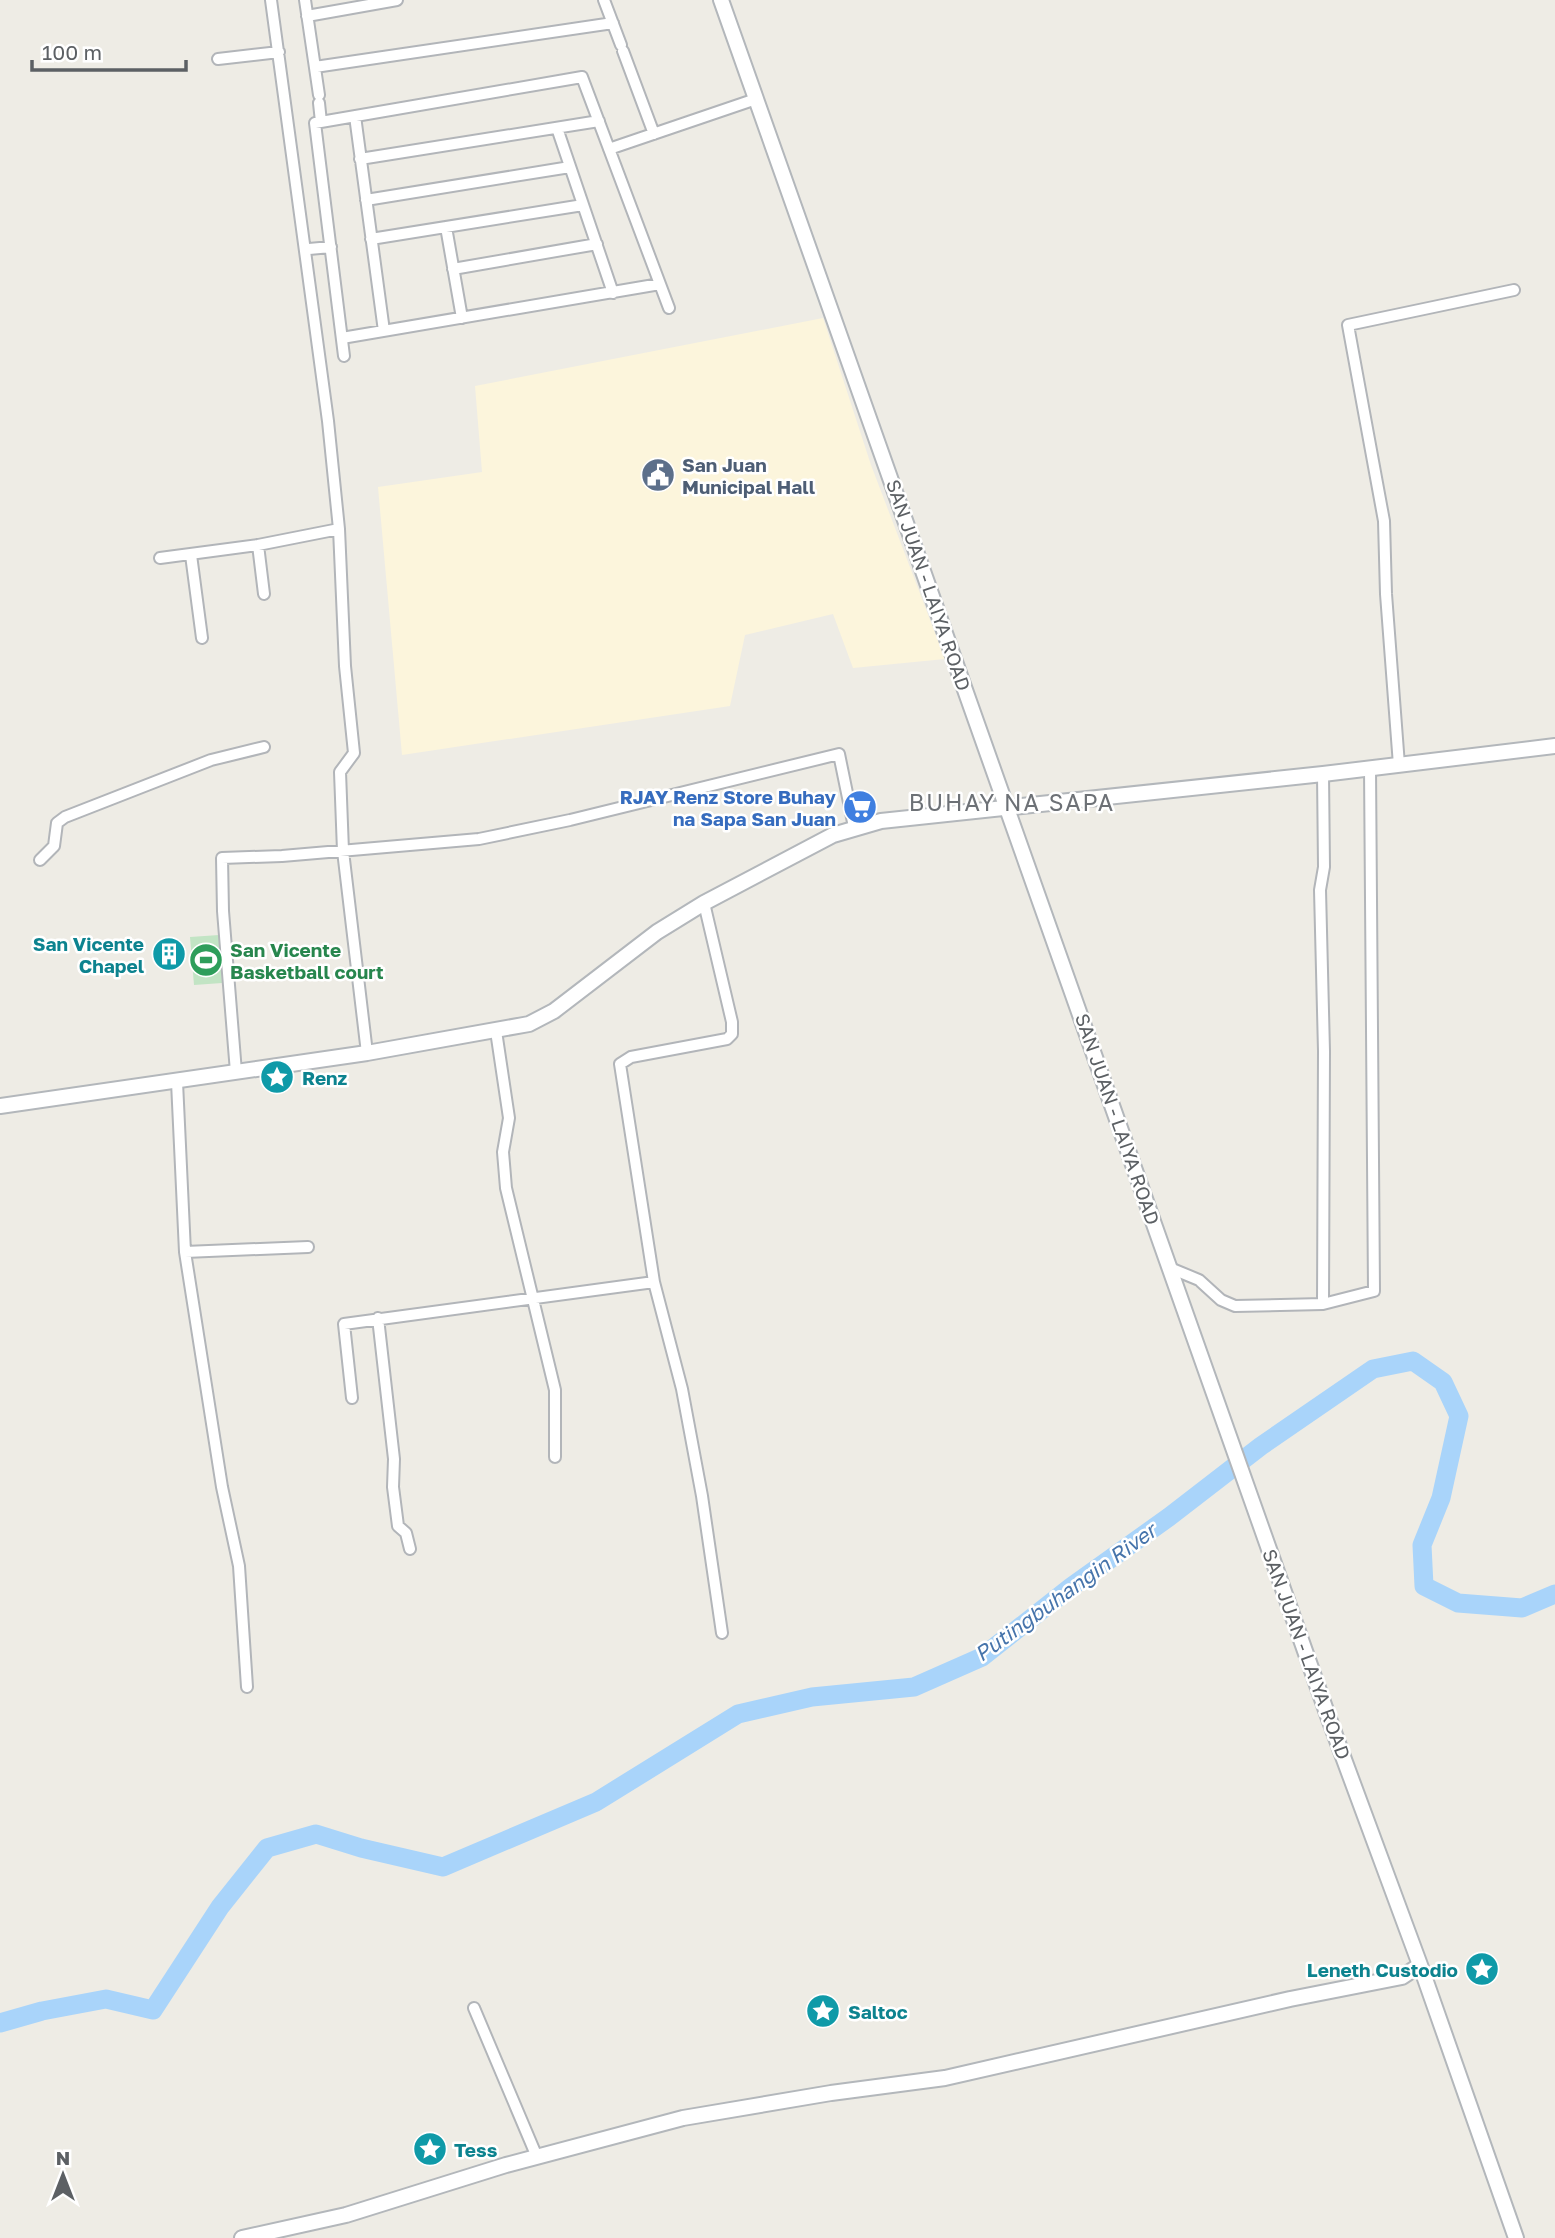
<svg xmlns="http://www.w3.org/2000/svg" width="1555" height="2238" viewBox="0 0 1555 2238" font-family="'Golos Text',sans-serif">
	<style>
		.commercial { fill: #fcf5dc }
		.green { fill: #c2e4c4 }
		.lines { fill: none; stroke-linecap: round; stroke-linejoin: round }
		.river { stroke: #a9d4fa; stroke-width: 19 }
		.street-casing { stroke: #b2b5b9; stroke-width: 14 }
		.secondary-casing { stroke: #b3b7bb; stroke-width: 18 }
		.street { stroke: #fff; stroke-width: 10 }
		.secondary { stroke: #fff; stroke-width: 14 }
		.labels { text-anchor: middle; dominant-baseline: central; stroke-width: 5; stroke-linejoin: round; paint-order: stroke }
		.service-label { font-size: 19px; font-weight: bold; fill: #4e5e75; stroke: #fff; text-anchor: start }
		.street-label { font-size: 19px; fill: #5c6064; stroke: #fff }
		.shop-label { font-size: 19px; font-weight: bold; fill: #366cbe; stroke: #fff; text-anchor: end }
		.culture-label { font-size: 19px; font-weight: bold; fill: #0d838f; stroke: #fff; text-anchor: start }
		.leisure-label { font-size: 19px; font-weight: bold; fill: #27864d; stroke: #fff; text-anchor: start }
		.water-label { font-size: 21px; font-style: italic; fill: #4674ab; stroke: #fff }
		.quarter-label { font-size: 23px; letter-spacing: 2px; fill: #6d7176; stroke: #fff }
	</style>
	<rect width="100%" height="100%" fill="#eeece5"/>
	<path class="commercial" d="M823 318 871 465 945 659 853 668 833 614 745 635 730 706 402 755 378 487 482 472 475 386Z"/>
	<path class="green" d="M219 935 222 983 194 985 190 937Z"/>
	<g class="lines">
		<path class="river" d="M0 2023 42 2011 106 1999 153 2010 220 1907 267 1848 316 1834 361 1848 443 1867 596 1802 738 1714 812 1697 914 1687 982 1657 1071 1587 1169 1517 1261 1446 1373 1369 1413 1361 1443 1382 1459 1416 1441 1498 1422 1545 1424 1586 1458 1603 1522 1608 1555 1594"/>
		<g class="street-casing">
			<path id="street" d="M271 0 328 421 339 529 345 666 354 753 340 772 343 851 367 1053
				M305 0 319 95
				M604 0 621 45
				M307 16 397 0
				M623 51 654 134
				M218 59 279 52
				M315 67 613 23
				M319 103 321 122
				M355 116 384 331
				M557 128 613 293
				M609 149 756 99
				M360 159 599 121
				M366 200 570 167
				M446 227 462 318
				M371 239 583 205
				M309 249 331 247
				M453 269 597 244
				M342 338 660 284
				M344 356 315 123 582 77 669 308
				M258 545 264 594
				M191 555 202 638
				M160 558 258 545 339 529
				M1399 765 1386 594 1384 521 1348 325 1514 290
				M1323 774 1324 867 1320 890 1324 1051 1323 1304
				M40 860 54 846 57 823 65 817 211 760 264 747
				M704 903 732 1022V1034L727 1039 631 1057 620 1064 654 1282 682 1389 702 1496 722 1633
				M496 1031 509 1118 503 1152 506 1188 555 1390V1457
				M236 1072 223 911 222 858 282 856 479 839 570 820 839 754 854 827
				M177 1082 185 1252 222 1487 239 1566 247 1687
				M185 1252 308 1247
				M1170 1268 1199 1280 1221 1300 1235 1306 1323 1304 1374 1291 1370 768
				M378 1318 394 1459 393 1487 398 1526 406 1533 410 1549
				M352 1398 344 1324 654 1282
				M474 2008 537 2157"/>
		</g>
		<g class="secondary-casing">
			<path id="secondary" d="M721 0 1328 1716 1423 1973 1516 2238
				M0 1106 367 1053 529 1024 554 1011 657 932 704 903 833 835 881 821 1323 774 1555 746
				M242 2238 346 2215 506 2165 683 2118 831 2093 945 2078 1290 1999 1402 1977 1420 1965"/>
		</g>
		<use href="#street" class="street"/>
		<use href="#secondary" class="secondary"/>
	</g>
	<defs>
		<g id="civic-disc" transform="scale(1.75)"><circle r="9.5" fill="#5c6f8a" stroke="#fff"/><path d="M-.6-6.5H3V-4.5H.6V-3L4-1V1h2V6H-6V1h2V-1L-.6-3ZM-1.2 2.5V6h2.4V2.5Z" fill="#fff"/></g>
		<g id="supermarket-disc" transform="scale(1.75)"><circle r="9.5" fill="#3f7fe0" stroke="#fff"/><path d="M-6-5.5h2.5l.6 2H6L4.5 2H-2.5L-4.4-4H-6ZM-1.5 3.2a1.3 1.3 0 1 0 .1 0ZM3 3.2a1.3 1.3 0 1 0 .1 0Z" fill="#fff"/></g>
		<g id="building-disc" transform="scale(1.75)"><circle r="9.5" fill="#0f9aa8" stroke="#fff"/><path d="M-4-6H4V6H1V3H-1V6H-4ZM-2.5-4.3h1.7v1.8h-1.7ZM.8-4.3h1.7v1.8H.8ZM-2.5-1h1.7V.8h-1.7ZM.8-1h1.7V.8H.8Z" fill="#fff"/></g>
		<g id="stadium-disc" transform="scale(1.75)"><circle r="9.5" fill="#2e9e5b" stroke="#fff"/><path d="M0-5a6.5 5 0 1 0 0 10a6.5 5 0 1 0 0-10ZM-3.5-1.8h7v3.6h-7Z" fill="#fff"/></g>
		<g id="sight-disc" transform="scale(1.75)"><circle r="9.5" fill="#0f9aa8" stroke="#fff"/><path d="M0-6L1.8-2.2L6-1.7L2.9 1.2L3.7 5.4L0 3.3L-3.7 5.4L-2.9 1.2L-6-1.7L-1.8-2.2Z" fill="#fff"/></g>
	</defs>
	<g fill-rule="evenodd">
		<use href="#civic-disc" x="658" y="475"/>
		<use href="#supermarket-disc" x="860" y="807"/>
		<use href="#building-disc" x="169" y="954"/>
		<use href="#stadium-disc" x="206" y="960"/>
		<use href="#sight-disc" x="277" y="1077"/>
		<use href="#sight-disc" x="1482" y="1969"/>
		<use href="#sight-disc" x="823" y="2011"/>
		<use href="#sight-disc" x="430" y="2149"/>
	</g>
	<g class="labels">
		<g class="service-label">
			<text x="682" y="464">San Juan<tspan x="682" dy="22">Municipal Hall</tspan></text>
		</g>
		<g class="street-label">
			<text transform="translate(929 585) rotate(71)">SAN JUAN - LAIYA ROAD</text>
			<text transform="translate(1118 1119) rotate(71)">SAN JUAN - LAIYA ROAD</text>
			<text transform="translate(1307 1654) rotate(70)">SAN JUAN - LAIYA ROAD</text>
		</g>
		<g class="shop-label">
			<text x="836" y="796">RJAY Renz Store Buhay<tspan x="836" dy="22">na Sapa San Juan</tspan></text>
		</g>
		<g class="culture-label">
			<text x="144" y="943" text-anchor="end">San Vicente<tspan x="144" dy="22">Chapel</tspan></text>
			<text x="302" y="1077">Renz</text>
			<text x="1458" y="1969" text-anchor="end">Leneth Custodio</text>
			<text x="848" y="2011">Saltoc</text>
			<text x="454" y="2149">Tess</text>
		</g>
		<g class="leisure-label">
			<text x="230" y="949">San Vicente<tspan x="230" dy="22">Basketball court</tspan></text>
		</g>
		<g class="water-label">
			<text transform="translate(1065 1592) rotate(-36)">Putingbuhangin River</text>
		</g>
		<g class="quarter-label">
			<text x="1012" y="802">BUHAY NA SAPA</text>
		</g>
	</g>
	<g transform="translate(63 2175)" stroke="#ffffff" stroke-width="5" paint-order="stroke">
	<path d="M0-5L12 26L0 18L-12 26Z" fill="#5c6064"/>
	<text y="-10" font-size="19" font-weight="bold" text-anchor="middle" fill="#5c6064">N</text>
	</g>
	<path d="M32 60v10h154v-10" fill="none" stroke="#5c6064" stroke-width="3.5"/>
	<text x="42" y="60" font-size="21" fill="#5c6064" stroke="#ffffff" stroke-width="5" paint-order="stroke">100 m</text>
</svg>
